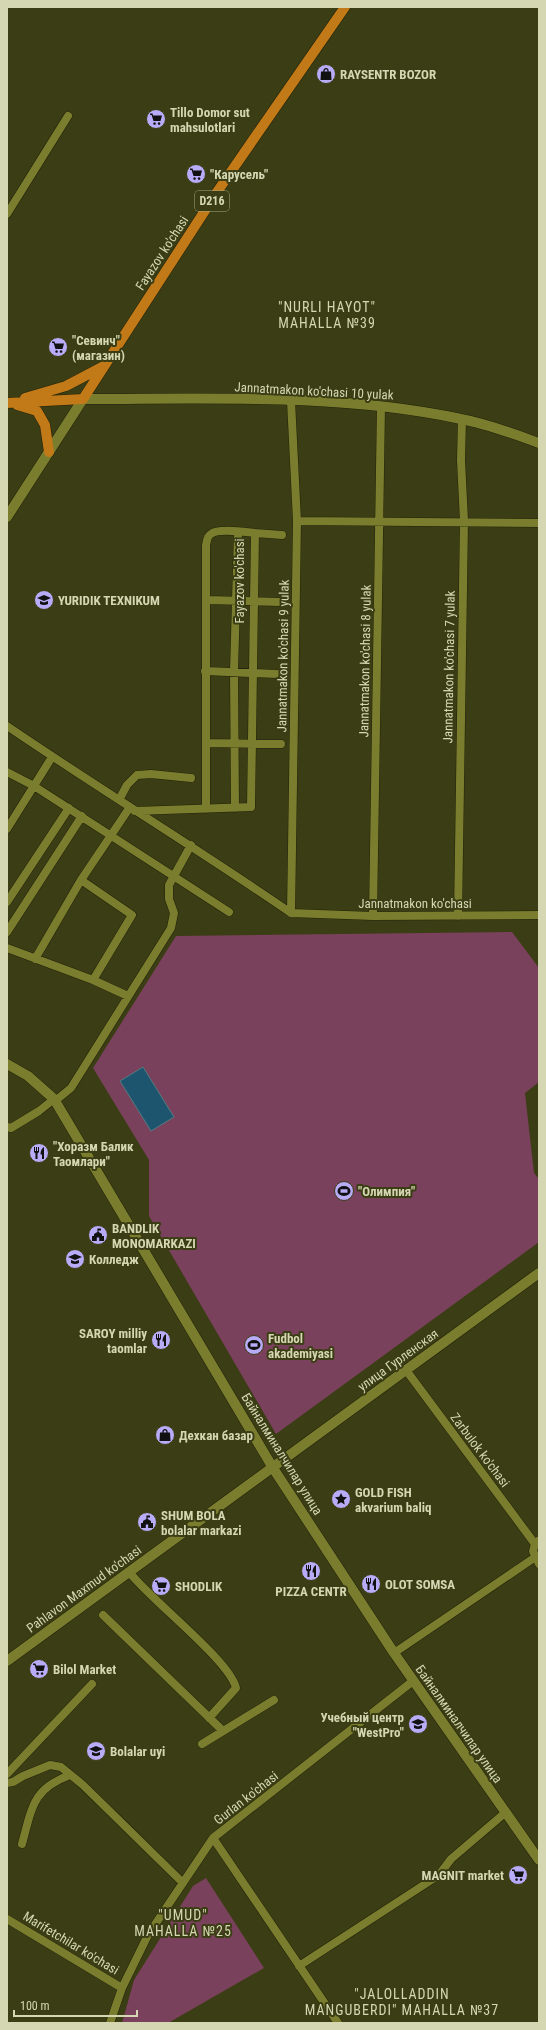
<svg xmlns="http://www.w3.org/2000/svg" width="546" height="2030" viewBox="0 0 546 2030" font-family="'Roboto Condensed',sans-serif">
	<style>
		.green { fill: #79415b }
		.water { fill: #1d556e; stroke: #547c82 }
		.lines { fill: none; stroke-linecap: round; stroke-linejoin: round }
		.street-casing { stroke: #22230a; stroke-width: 9 }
		.secondary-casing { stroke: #22230a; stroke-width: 11 }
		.primary-casing { stroke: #22230a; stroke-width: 11 }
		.street { stroke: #7a7d2e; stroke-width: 8 }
		.secondary { stroke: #7a7d2e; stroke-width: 10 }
		.primary { stroke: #c27917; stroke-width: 10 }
		.labels { text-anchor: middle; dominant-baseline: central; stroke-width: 4; stroke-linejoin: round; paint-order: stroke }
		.shield { fill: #3b3d14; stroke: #a6a982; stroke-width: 1 }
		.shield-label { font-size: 12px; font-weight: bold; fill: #d4d7b1 }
		.poi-label { font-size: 13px; font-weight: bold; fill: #d4d7b1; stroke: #3b3d14; text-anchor: start }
		.street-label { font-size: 13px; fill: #d4d7b1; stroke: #3b3d14 }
		.neighbourhood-label { font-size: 14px; letter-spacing: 1px; fill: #d4d7b1; stroke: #3b3d14 }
	</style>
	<rect width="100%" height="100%" fill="#3b3d14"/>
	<path class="green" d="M512 932 539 968V1082L525 1093 534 1173 539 1179V1242L276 1434 149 1216V1160L93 1068 176 936Z
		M206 1878 264 1968 168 2023H122L134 1980 193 1886Z"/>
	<path class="water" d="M143 1067 174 1117 151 1131 120 1081Z"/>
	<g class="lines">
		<g class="street-casing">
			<path id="street" d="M7 214 68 116
				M291 401 297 521 291 913
				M297 521 539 523
				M255 533 282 535
				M207 600 280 602
				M205 671 277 674
				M7 726C101 790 198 849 291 913
				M206 743 281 744
				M7 772 34 786 229 912
				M119 800 127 785 137 775 151 774 191 778
				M235 808 234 671 238 532
				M135 811 251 807 255 533C245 532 218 528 211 534 207 536 207 541 206 545V809
				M7 829 52 757
				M7 902 69 808
				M291 913 373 916 539 915
				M373 916 381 406
				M458 916 464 521 461 460 462 419
				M7 932 82 816
				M7 948 93 980 132 915 81 880
				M35 959 81 880 130 807
				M93 980 128 996
				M55 1101 71 1088 171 928 174 913 169 899V885L191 845
				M7 1127 11 1128 39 1111 54 1099
				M406 1370 535 1544
				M538 1541 535 1544 533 1551 539 1564
				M130 1573C152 1601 230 1661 236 1688L209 1718
				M103 1615 223 1731
				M394 1653 534 1558
				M202 1744 274 1700
				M7 1774 92 1684
				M7 1783 13 1782 23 1776 50 1765 61 1767 83 1785 183 1883
				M213 1838 338 2023
				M22 1844C32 1808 32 1789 70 1775
				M7 1919 122 1988
				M299 1966 439 1875 451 1859 506 1812
				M110 2023 122 1988 148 1935 213 1838 413 1681"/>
		</g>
		<g class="secondary-casing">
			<path id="secondary" d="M7 517 83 399C209 399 338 393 461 419 488 424 514 434 539 443
				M7 1064 28 1076 54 1099 273 1468 394 1653 539 1860
				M7 1661 539 1273"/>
		</g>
		<g class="primary-casing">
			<path id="primary" d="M25 398 66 386 104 366
				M7 403 83 399 217 192 345 7
				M17 405 37 411 45 425 49 452"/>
		</g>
		<use href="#street" class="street"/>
		<use href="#secondary" class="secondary"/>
		<use href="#primary" class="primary"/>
	</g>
	<defs>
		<g id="shop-disc" transform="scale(1)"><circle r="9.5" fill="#b8abf7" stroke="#3b3d14"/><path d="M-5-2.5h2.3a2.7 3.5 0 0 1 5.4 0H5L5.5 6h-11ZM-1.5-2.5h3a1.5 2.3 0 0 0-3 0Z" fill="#111"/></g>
		<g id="supermarket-disc" transform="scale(1)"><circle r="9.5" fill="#b8abf7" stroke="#3b3d14"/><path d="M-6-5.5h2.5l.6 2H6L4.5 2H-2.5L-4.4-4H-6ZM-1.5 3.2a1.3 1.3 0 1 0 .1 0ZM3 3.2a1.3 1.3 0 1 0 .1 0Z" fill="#111"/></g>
		<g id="university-disc" transform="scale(1)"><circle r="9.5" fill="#b8abf7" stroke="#3b3d14"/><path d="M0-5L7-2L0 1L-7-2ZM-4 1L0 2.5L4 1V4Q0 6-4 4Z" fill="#111"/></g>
		<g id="restaurant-disc" transform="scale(1)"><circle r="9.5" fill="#b8abf7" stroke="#3b3d14"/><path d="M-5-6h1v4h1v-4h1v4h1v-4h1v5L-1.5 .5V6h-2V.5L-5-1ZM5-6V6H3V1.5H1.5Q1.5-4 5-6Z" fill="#111"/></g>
		<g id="stadium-disc" transform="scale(1)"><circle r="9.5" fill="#b8abf7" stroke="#3b3d14"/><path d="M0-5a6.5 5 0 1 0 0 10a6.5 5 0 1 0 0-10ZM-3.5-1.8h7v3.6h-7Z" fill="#111"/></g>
		<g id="civic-disc" transform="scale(1)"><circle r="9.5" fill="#b8abf7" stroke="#3b3d14"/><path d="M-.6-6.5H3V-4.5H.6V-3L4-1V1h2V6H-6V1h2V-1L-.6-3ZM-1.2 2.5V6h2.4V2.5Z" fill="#111"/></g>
		<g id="sight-disc" transform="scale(1)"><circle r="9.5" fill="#b8abf7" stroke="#3b3d14"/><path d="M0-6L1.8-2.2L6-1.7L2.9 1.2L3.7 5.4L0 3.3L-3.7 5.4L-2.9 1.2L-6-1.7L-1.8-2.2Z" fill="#111"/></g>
		<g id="school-disc" transform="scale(1)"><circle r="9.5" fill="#b8abf7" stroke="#3b3d14"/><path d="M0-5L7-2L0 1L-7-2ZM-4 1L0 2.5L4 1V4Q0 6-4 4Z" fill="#111"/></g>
	</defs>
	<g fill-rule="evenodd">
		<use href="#shop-disc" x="326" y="74"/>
		<use href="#supermarket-disc" x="156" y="119"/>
		<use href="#supermarket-disc" x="196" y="174"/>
		<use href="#supermarket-disc" x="58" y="347"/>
		<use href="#university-disc" x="44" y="600"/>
		<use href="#restaurant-disc" x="39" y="1153"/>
		<use href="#stadium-disc" x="344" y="1191"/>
		<use href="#civic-disc" x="98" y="1235"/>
		<use href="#university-disc" x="75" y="1259"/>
		<use href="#restaurant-disc" x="161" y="1340"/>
		<use href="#stadium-disc" x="254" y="1345"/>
		<use href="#shop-disc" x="165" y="1435"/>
		<use href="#sight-disc" x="341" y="1499"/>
		<use href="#civic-disc" x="147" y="1522"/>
		<use href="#restaurant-disc" x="311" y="1571"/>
		<use href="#restaurant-disc" x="371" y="1584"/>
		<use href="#supermarket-disc" x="161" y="1586"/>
		<use href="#supermarket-disc" x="39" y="1669"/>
		<use href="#school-disc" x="418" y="1724"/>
		<use href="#school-disc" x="96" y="1751"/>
		<use href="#supermarket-disc" x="518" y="1875"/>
	</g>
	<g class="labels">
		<rect class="shield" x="195" y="191" width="34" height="20" rx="3"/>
		<g class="shield-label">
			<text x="212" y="201">D216</text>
		</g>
		<g class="poi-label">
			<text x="340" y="74">RAYSENTR BOZOR</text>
			<text x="170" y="112">Tillo Domor sut<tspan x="170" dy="15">mahsulotlari</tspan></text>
			<text x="210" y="174">"Карусель"</text>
			<text x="72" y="340">"Севинч"<tspan x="72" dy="15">(магазин)</tspan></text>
			<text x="58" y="600">YURIDIK TEXNIKUM</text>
			<text x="53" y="1146">"Хоразм Балик<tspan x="53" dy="15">Таомлари"</tspan></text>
			<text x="358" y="1191">"Олимпия"</text>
			<text x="112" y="1228">BANDLIK<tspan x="112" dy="15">MONOMARKAZI</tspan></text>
			<text x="89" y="1259">Колледж</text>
			<text x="147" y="1333" text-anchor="end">SAROY milliy<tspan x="147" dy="15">taomlar</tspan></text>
			<text x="268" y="1338">Fudbol<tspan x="268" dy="15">akademiyasi</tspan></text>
			<text x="179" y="1435">Дехкан базар</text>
			<text x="355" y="1492">GOLD FISH<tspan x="355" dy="15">akvarium baliq</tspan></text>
			<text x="161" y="1515">SHUM BOLA<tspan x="161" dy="15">bolalar markazi</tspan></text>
			<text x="385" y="1584">OLOT SOMSA</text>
			<text x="175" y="1586">SHODLIK</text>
			<text x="311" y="1591" text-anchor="middle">PIZZA CENTR</text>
			<text x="53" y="1669">Bilol Market</text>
			<text x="404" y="1717" text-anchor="end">Учебный центр<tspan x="404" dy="15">"WestPro"</tspan></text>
			<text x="110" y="1751">Bolalar uyi</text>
			<text x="504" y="1875" text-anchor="end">MAGNIT market</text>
		</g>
		<g class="street-label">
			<text transform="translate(162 253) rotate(-57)">Fayazov ko'chasi</text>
			<text transform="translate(314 391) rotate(3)">Jannatmakon ko'chasi 10 yulak</text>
			<text transform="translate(239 581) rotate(-90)">Fayazov ko'chasi</text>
			<text transform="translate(283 656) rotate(-89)">Jannatmakon ko'chasi 9 yulak</text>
			<text transform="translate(365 661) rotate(-89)">Jannatmakon ko'chasi 8 yulak</text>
			<text transform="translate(449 667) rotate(-89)">Jannatmakon ko'chasi 7 yulak</text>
			<text x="415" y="903">Jannatmakon ko'chasi</text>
			<text transform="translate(398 1360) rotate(-36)">улица Гурленская</text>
			<text transform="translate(480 1450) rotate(53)">Zarbulok ko'chasi</text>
			<text transform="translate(282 1454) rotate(58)">Байналминалчилар улица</text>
			<text transform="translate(84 1589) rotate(-36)">Pahlavon Maxmud ko'chasi</text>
			<text transform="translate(459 1724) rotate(55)">Байналминалчилар улица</text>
			<text transform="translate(246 1798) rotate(-38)">Gurlan ko'chasi</text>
			<text transform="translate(71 1943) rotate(31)">Marifetchilar ko'chasi</text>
		</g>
		<g class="neighbourhood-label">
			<text x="327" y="307">"NURLI HAYOT"<tspan x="327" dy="16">MAHALLA №39</tspan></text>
			<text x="183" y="1915">"UMUD"<tspan x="183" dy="16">MAHALLA №25</tspan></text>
			<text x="402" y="1994">"JALOLLADDIN<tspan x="402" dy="16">MANGUBERDI" MAHALLA №37</tspan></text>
		</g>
	</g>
	<rect width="546" height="2030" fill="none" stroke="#d4d7b1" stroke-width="16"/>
	<path d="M14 2010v6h123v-6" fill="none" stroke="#d4d7b1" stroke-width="2"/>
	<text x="20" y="2010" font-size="12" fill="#d4d7b1" stroke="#3b3d14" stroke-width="3" paint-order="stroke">100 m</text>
</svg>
